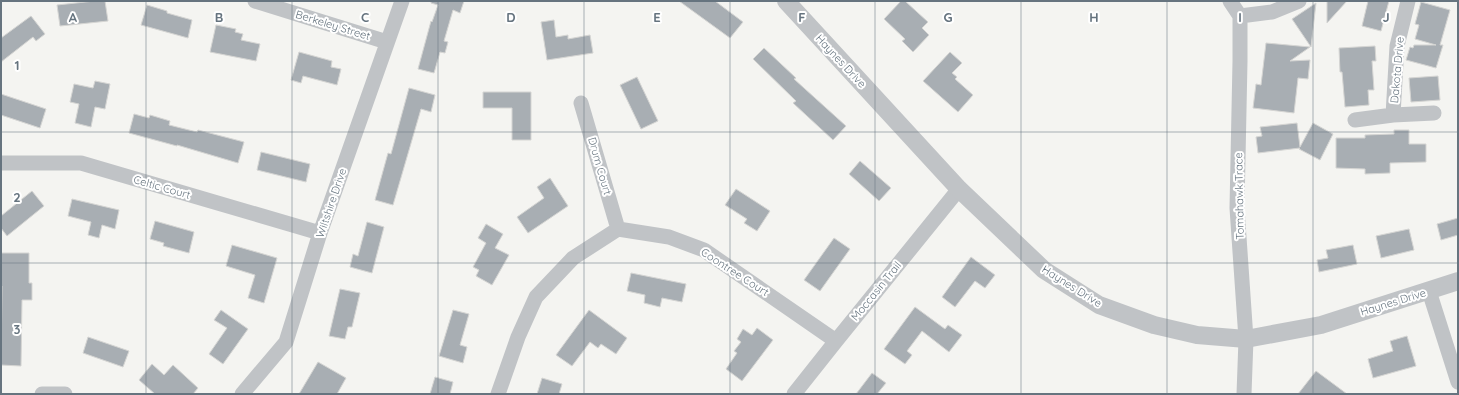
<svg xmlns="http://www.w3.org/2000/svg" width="1459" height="395" viewBox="0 0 1459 395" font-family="Quicksand,sans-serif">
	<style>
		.building { fill: #a8aeb3; stroke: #d5d5d3 }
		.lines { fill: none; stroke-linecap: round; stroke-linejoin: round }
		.minor { stroke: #c0c3c6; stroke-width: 15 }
		.tertiary { stroke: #c0c3c6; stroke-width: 18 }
		.grid { fill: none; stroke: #66747f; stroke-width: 1; stroke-opacity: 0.55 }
		.labels { text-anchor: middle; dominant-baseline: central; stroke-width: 4; stroke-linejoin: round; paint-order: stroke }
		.street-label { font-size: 11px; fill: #66747f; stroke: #fff }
		.grid-label { font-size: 13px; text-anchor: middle; font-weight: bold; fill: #66747f; stroke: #fff; stroke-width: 4; stroke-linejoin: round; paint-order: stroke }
	</style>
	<rect width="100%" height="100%" fill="#f4f4f1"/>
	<path class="building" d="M95 1H105L108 21 60 26 57 5Z
		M431 1H464L460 13 453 10 444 41 448 42 445 53 440 52 434 73 418 69 431 21 432 22 438 5 431 3Z
		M679 1H715L743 22 730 38Z
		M901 1H905L928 22 922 28 929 35 913 52 902 41 905 39 884 19Z
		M1327 1H1347L1327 23Z
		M1368 1H1389L1381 31 1362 26Z
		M1421 2 1450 10 1440 45H1443L1436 68 1406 60 1410 47 1413 48 1414 45H1436L1415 39 1419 25 1415 24Z
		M1316 3 1311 47 1292 19Z
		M147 5 167 11V13L192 20 188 38 141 25Z
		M31 16 45 34 36 41 33 37 1 62V38Z
		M554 20 556 37 568 35V39L590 35 593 53 547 60 541 22Z
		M216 25 236 29 235 32 243 34 241 40 260 44 256 61 210 52Z
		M1266 43 1310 47 1290 61 1310 60 1308 79 1298 78 1294 113 1253 108 1256 84 1261 85Z
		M1375 46 1376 61H1372L1374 90H1368L1369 105 1345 107 1342 72H1340L1339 48Z
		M764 48 796 78 794 79 846 126 833 140 793 103 796 101 753 59Z
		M299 52 332 61 331 67 341 69 337 85 303 76 301 83 291 80Z
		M950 52 962 63 952 73 957 77 955 79 973 95 958 112 923 81Z
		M1438 76 1440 100 1411 102 1409 78Z
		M637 77 658 121 641 129 620 85Z
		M95 81 110 84 105 109 95 107 91 127 75 123 79 104 70 102 74 84 93 88Z
		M409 88 435 95 431 112 421 109 393 205 375 200 388 153 391 154Z
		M483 92H531V140H512V108H483Z
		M1 94 46 109 40 128 1 115Z
		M134 114 149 118 150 115 170 121 169 125 197 132 198 130 244 142 238 163 177 145V146L129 133Z
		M1297 123 1300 147 1313 123 1333 134 1320 160 1299 149 1300 148 1258 153 1256 137 1262 136 1260 127Z
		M1394 130H1409V144H1426V162L1390 163V173L1365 174V169L1336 168V138H1365V135L1394 134Z
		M261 152 310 164 306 182 257 170Z
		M860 161 891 188 879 201 849 174Z
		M550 178 568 206 528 233 517 217 544 198 537 187Z
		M736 189 770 211 757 231 744 223 747 219 725 205Z
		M32 191 44 206 7 236 1 228V216Z
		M72 199 119 210 115 229 102 225 99 238 88 235 91 222 68 216Z
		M1458 218V235L1441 240 1437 224Z
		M155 221 194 232 189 253 163 246 164 243 150 239Z
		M367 222 384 227 372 273 350 267 353 254 358 256Z
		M486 224 503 234 495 248 509 255 492 285 476 276 479 270 473 267 486 243 478 238Z
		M1409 229 1414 250 1381 258 1376 236Z
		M834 238 850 249 820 291 804 280Z
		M232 245 277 258 264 303 248 298 255 275 226 266Z
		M1353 245 1357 264 1319 272 1317 260 1328 258 1326 250Z
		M1 253H29V283H32V300H22L21 366 1 365 2 286H1Z
		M971 257 995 275 985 288 975 281 955 307 942 297Z
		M631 273 686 284 682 302 662 298 660 307 644 303 645 295 627 291Z
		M340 289 360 293 352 327H348L345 339 329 336Z
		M915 307 945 329 948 325 962 335 949 352 922 331 907 351 912 355 905 364 884 349Z
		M221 310 248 329 223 364 209 354 227 328 214 320Z
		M453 310 469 314 460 345 467 347 463 363 439 356Z
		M589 310 627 338 616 354 601 344 598 348 590 342 572 366 556 355Z
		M757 328 773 340 742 381 726 369 737 353 734 351 741 342 737 339 743 329 752 335Z
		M1407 336 1416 366 1373 378 1368 359 1393 351 1390 341Z
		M88 337 129 351 123 367 83 353Z
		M318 362 346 378 337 394H299Z
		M152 364 164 375 173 365 198 388 193 394H155L139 380Z
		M1316 371 1347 394H1298Z
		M872 373 886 383 877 394H856Z
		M435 377 453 382 450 394H430Z
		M542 378 562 384 559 394H537Z"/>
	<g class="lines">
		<path class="minor" d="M255 1 387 42
			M1230 1 1240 16V61L1237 208 1246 339 1244 394
			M1240 16 1272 12 1299 1
			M581 103 618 229
			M1393 115 1434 113
			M1355 120 1393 115 1397 46 1408 1
			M1 163H81L320 233
			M1429 291 1458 382
			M42 394H65
			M242 394 286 342 320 233 402 1
			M498 394 518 337 536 297 573 258 618 229 669 237 704 250 836 341
			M794 394 836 341 959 189"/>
		<path class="tertiary" d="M786 1 959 189 1044 270 1099 305 1154 325 1197 335 1246 339 1321 325 1458 281"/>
	</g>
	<path class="grid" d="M146 1V394M292 1V394M438 1V394M584 1V394M730 1V394M875 1V394M1021 1V394M1167 1V394M1313 1V394M1 132H1458M1 263H1458"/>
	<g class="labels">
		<g class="street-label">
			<text transform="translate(333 25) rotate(17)">Berkeley Street</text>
			<text transform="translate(841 61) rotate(47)">Haynes Drive</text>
			<text transform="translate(1397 70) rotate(-85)">Dakota Drive</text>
			<text transform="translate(600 166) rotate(74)">Drum Court</text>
			<text transform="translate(162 187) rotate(16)">Celtic Court</text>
			<text transform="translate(1239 196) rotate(-91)">Tomahawk Trace</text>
			<text transform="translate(331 203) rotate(-71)">Wiltshire Drive</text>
			<text transform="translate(735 272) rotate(33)">Coontree Court</text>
			<text transform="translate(1072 286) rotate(32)">Haynes Drive</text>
			<text transform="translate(876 291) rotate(-51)">Moccasin Trail</text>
			<text transform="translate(1393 302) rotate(-17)">Haynes Drive</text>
		</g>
	</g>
	<g class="grid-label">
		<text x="73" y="22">A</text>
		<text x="219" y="22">B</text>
		<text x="365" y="22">C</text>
		<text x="511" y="22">D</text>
		<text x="657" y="22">E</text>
		<text x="802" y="22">F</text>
		<text x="948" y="22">G</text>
		<text x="1094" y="22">H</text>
		<text x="1240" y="22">I</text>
		<text x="1386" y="22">J</text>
		<text x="17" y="70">1</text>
		<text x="17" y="202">2</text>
		<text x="17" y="334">3</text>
	</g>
	<rect width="1459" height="395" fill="none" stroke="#66747f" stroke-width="4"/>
</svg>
